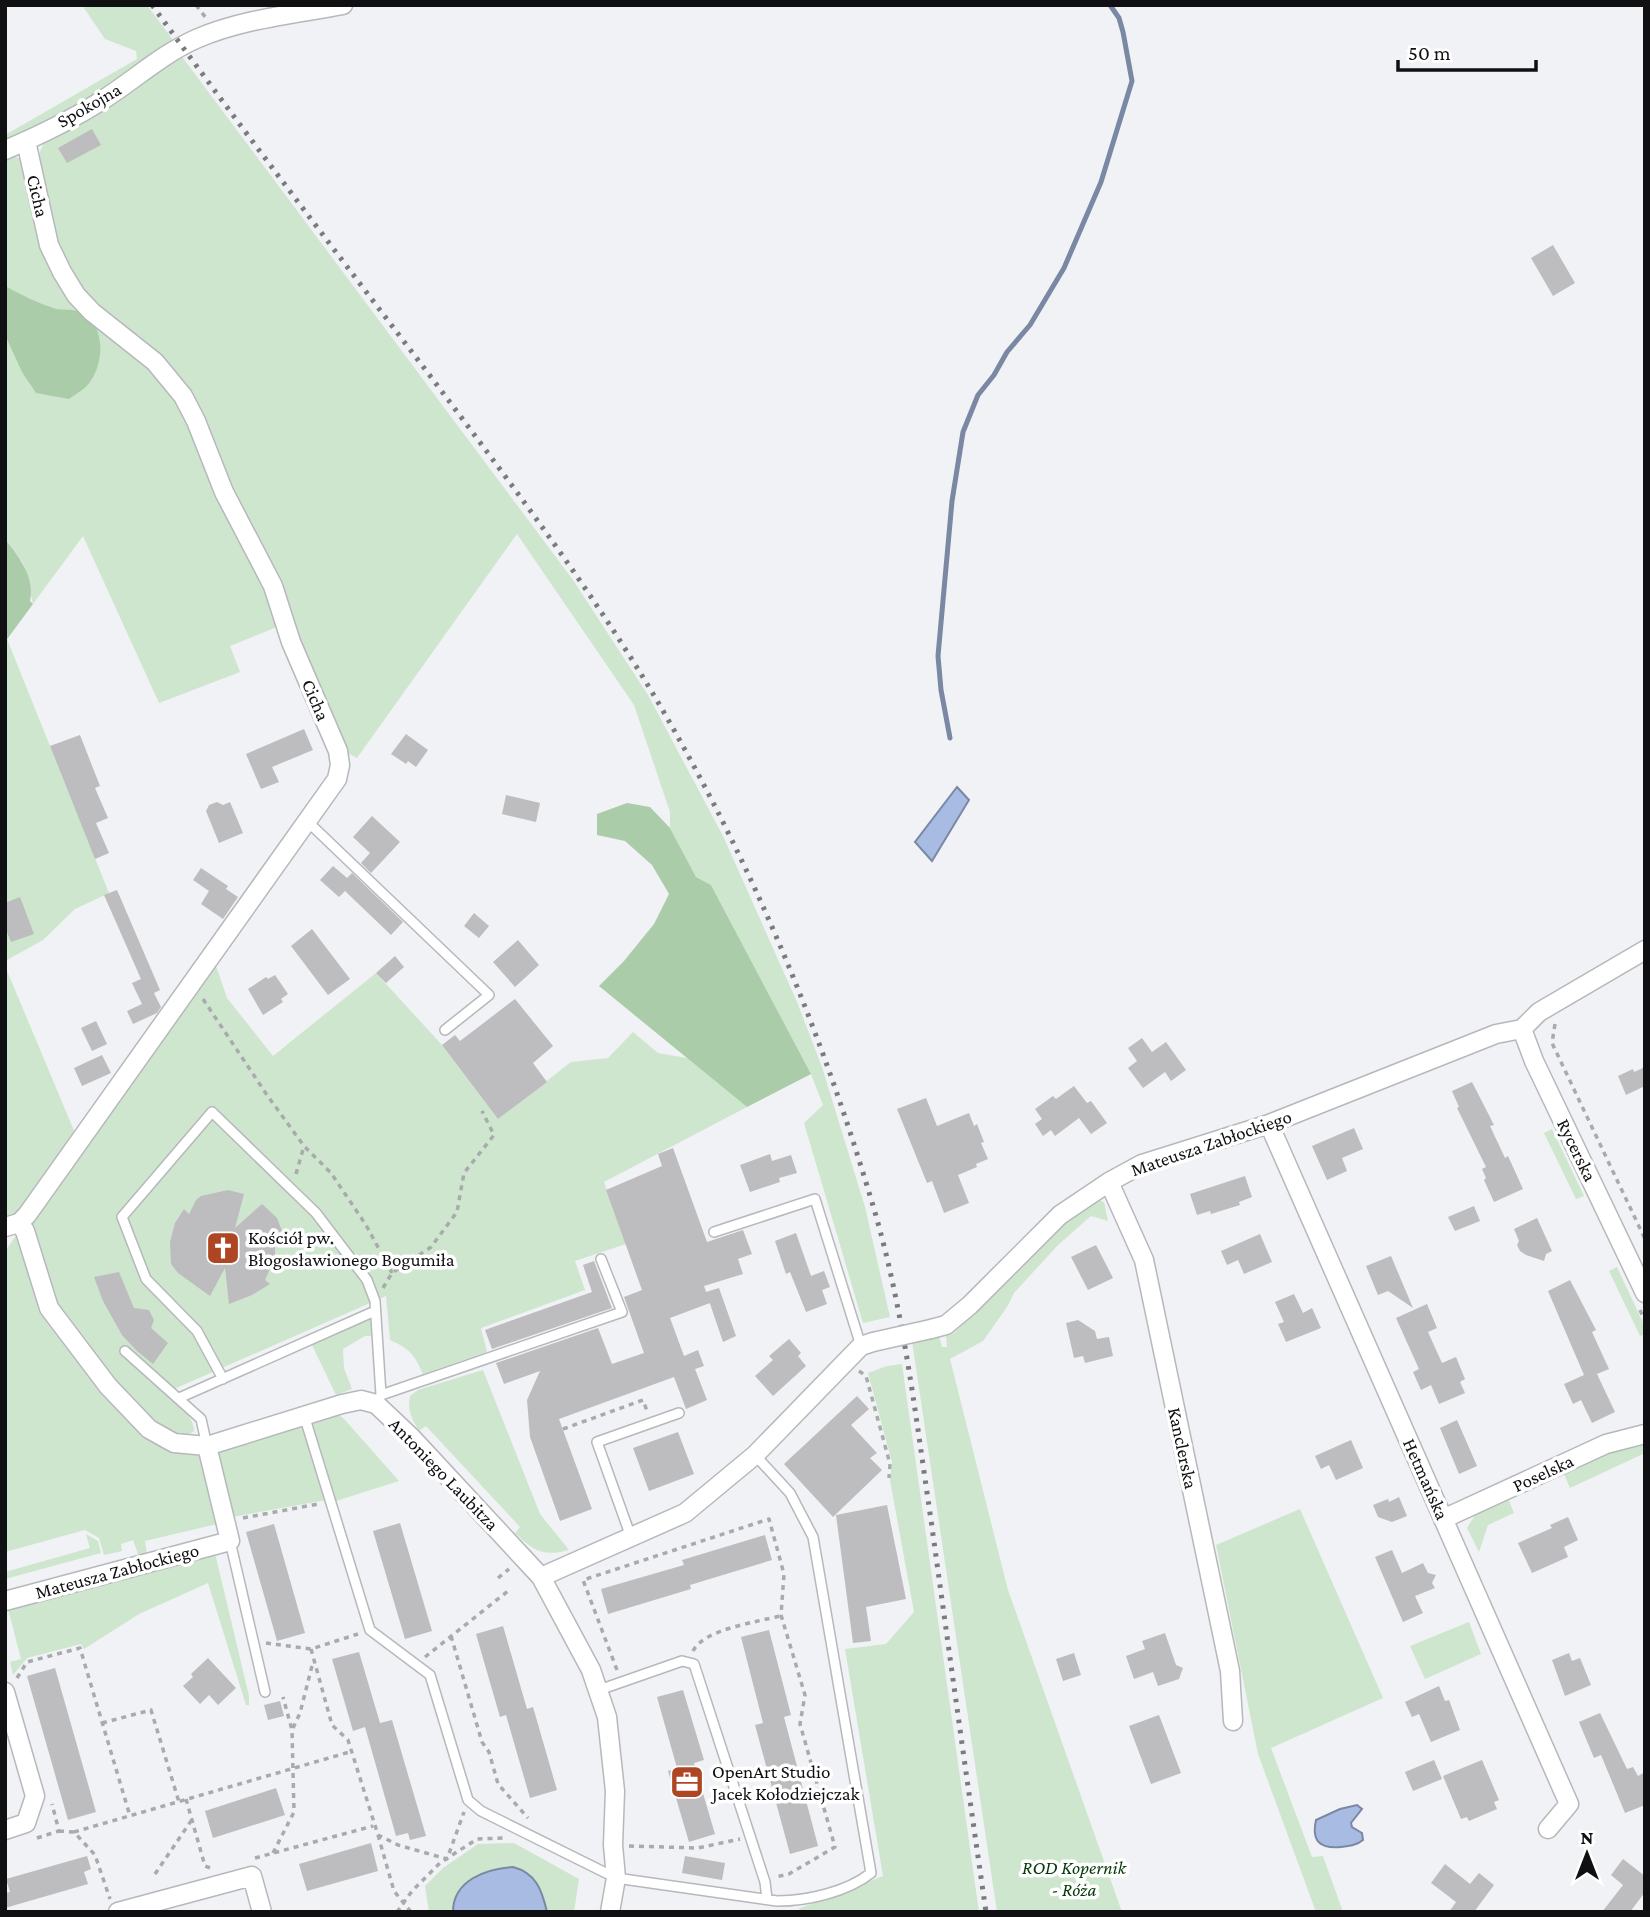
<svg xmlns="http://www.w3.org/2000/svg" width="1650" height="1917" viewBox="0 0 1650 1917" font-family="'Crimson Pro',serif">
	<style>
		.green { fill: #cee6cd }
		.forest { fill: #aacca9 }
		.water { fill: #a7bbe3; stroke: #7a88a4; stroke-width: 2 }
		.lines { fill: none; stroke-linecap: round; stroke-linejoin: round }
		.stream { stroke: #7a88a4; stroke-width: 5 }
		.building { fill: #bdbcbf }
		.service-casing { stroke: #b6b8bb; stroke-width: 12 }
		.minor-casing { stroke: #b6b8bb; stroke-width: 21 }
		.path { stroke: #a9aaad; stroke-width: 3.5; stroke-dasharray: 5 5; stroke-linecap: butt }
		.service { stroke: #fff; stroke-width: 9 }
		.minor { stroke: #fff; stroke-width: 18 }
		.rail { stroke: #7a7b7d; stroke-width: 5; stroke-dasharray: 3.5 7; stroke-linecap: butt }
		.minor-bridge-casing { stroke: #b6b8bb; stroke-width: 21; stroke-linecap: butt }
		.minor-bridge { stroke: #fff; stroke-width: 18 }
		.labels { text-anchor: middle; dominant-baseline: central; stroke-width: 7; stroke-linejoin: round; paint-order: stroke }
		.street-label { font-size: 19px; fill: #101012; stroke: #fff }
		.poi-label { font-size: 19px; fill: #101012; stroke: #fff; text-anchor: start }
		.park-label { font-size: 19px; font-style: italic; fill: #053909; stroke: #fff }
	</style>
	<rect width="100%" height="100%" fill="#f0f2f5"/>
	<path class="green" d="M82 5H147L173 40 168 48 79 105 5 143V135L137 59 136 51 105 39Z
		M180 54 573 580 648 695 723 836 797 1002 822 1067 865 1207 890 1317 863 1323 804 1123 823 1105 811 1074 711 885 696 877 670 828V812L634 705 517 534 357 758 344 751 229 492 202 419 96 310 53 245 39 162 40 152 44 142 54 134 101 112Z
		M8 154 17 157 24 162 44 248 149 363 180 400 261 577 277 627 230 646 240 672 159 703 83 536 33 604 23 563 5 539V156Z
		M7 639 109 893 75 909 43 940 5 961Z
		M5 966 75 1133 22 1211 6 1220Z
		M216 966 227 998 273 1056 376 973 442 1045 498 1119 571 1062 608 1058 633 1032 658 1053 687 1058 747 1107 604 1182 626 1244 575 1261 585 1290 481 1328 487 1352 423 1374C414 1354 410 1349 390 1340L386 1296 165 1393C175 1404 194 1414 194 1431L189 1435 181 1437 150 1425 57 1307 27 1224Z
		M1552 1129 1584 1196 1576 1199 1544 1133Z
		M1099 1200 1104 1202 1108 1221 1091 1216 1058 1245 1014 1293 1007 1307 983 1341 950 1359 1008 1590 1122 1912H997L912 1341 939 1336 942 1347H947L946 1336 954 1333 1064 1221Z
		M18 1233 47 1311 143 1432 203 1458 221 1523 145 1541 147 1554 139 1557 133 1540 121 1544 122 1551 104 1555 99 1538 85 1530 5 1552V1251Z
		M1617 1267 1645 1327V1334L1640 1336 1609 1271Z
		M371 1318 372 1336H365L343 1349 344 1368 352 1389 336 1395 312 1345Z
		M902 1364 979 1912H807L798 1909 883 1876 845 1649 886 1644 914 1612 890 1480 892 1462 868 1373 887 1366Z
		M483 1370 540 1514 569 1550C542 1557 534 1551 515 1533L520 1527 426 1426 419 1431C412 1419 407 1411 410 1396L418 1390Z
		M338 1414 345 1420 399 1481 336 1501 313 1426V1421Z
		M303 1424 326 1500 232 1517 216 1457 218 1449Z
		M1645 1445V1453L1570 1488 1563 1472 1600 1455Z
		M1507 1496 1514 1513 1488 1525 1479 1552 1467 1528 1477 1512Z
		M1300 1509 1383 1698 1271 1748 1312 1857 1323 1856 1343 1912H1316L1258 1754 1216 1545Z
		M86 1534 98 1541 101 1553 5 1579V1572L90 1548Z
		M215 1553 249 1696V1705H246L208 1583 139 1614 84 1649 81 1644 27 1658 13 1675 10 1662 21 1659 8 1609Z
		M1469 1622 1481 1654 1425 1679 1410 1646Z
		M514 1843 579 1879 574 1912H547L543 1894 452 1910 453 1912H429L425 1886 443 1868 478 1844Z"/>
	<path class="forest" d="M5 286C21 295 38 303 56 309 62 310 71 309 77 311 106 320 105 362 90 382 85 389 76 394 69 399L36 393 22 372 5 335Z
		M5 539C19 557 35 577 30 601L33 604 5 642Z
		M627 803 650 807 670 828 696 877 711 885 811 1074 747 1107 599 986 624 961 654 924 669 894 652 865 625 841 597 835V814Z"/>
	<path class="water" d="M957 787 969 800 932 861 915 842Z
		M1357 1805 1362 1809 1351 1823 1352 1827 1362 1833 1363 1840C1357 1845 1350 1846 1341 1847 1321 1849 1311 1842 1316 1820L1340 1809Z
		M513 1867C536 1873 542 1890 547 1912H453C453 1880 486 1869 513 1867Z"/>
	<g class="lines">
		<path class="stream" d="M950 738 941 690 938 656 952 501 963 432 978 395 994 375 1007 352 1030 325 1064 268 1101 182 1132 81 1123 32 1119 18 1110 5"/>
	</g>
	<path class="building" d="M92 129 101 145 67 163 58 148Z
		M1553 245 1575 283 1553 296 1531 258Z
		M304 729 313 750 272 767 279 782 261 789 246 754Z
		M406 734 428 750 416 767 408 761 406 764 391 754Z
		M80 735 100 786 95 788 108 818 96 823 109 853 95 859 50 746Z
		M506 795 540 803 536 822 502 814Z
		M217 802 223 805 230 802 243 833 219 843 206 811 209 805Z
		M372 816 400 842 371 873 361 863 370 853 353 837Z
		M333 866 347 878 352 873 403 922 391 935 345 891 339 897 320 880Z
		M201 868 228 886 226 889 238 897 223 919 201 904 209 891 193 880Z
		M117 890 160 990 154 993 161 1007 157 1013 133 1024 127 1011 142 1004 132 983 141 979 104 895Z
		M20 897 34 934 11 942 5 927V903Z
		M474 913 489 926 479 938 464 926Z
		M312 929 350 979 328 995 291 946Z
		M518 940 539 965 515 987 493 962Z
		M395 956 404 967 386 983 376 973Z
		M275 975 288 994 281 999 283 1002 263 1015 248 989 266 977 268 979Z
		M515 999 553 1046 533 1063 547 1082 498 1119 442 1045 455 1035 460 1041Z
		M96 1021 107 1044 92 1051 81 1028Z
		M1142 1038 1152 1052 1166 1042 1186 1070 1171 1081 1165 1072 1143 1088 1128 1068 1137 1061 1128 1048Z
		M102 1055 111 1073 82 1086 74 1068Z
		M1645 1067V1086L1626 1095 1618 1076 1633 1069 1634 1072Z
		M1472 1082 1494 1125 1490 1126 1505 1158 1508 1156 1523 1189 1494 1202 1484 1180 1486 1178 1482 1169 1486 1167 1457 1108 1459 1107 1452 1091Z
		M1074 1086 1087 1103 1091 1101 1107 1123 1091 1134 1079 1118 1055 1136 1051 1130 1043 1136 1035 1124 1042 1119 1035 1109 1053 1096 1056 1099Z
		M926 1098 937 1126 969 1113 974 1126 977 1124 984 1142 981 1143 988 1159 976 1164 977 1167 958 1175 969 1203 944 1213 932 1181 927 1183 897 1109Z
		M1354 1128 1363 1149 1342 1158 1347 1171 1327 1180 1312 1146Z
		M673 1148 707 1242 743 1230 752 1254 738 1259 743 1274 704 1286 710 1303 670 1318 684 1356 698 1350 704 1366 695 1369 707 1400 686 1409 674 1377 559 1419 592 1509 560 1521 530 1437 527 1400 540 1371 504 1384 496 1363 598 1328 612 1364 644 1353 624 1297 642 1290 606 1190 662 1166 658 1154Z
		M770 1154 772 1161 791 1155 797 1173 779 1178 780 1182 750 1192 740 1165Z
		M1245 1176 1252 1197 1239 1202 1240 1205 1211 1214 1210 1211 1197 1215 1190 1194Z
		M228 1190 244 1194 235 1228 262 1204 277 1218 282 1231 275 1234V1258L265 1280 270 1284 252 1295 229 1304 225 1268 210 1296 178 1273 171 1264 170 1242 175 1223 184 1209 189 1214 196 1200 201 1196Z
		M1474 1206 1480 1221 1455 1231 1448 1217Z
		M1537 1218 1552 1251 1546 1254 1544 1261 1526 1255 1520 1251 1517 1245 1519 1241 1514 1229Z
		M796 1233 811 1276 824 1271 830 1287 822 1290 827 1304 806 1312 790 1272 786 1274 775 1241Z
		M1260 1234 1272 1262 1244 1274 1238 1260 1227 1265 1221 1251Z
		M1096 1245 1113 1278 1088 1290 1071 1257Z
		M1391 1256 1413 1308 1388 1291 1378 1295 1366 1266Z
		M594 1261 612 1308 492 1349 485 1330 592 1292 583 1265Z
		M119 1272 134 1308 149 1310 154 1320 151 1328 168 1343 153 1364 137 1351 122 1335 103 1301 94 1277Z
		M1570 1280 1596 1330 1592 1332 1609 1369 1597 1374 1615 1412 1592 1423 1581 1400 1573 1404 1564 1384 1584 1375 1548 1291Z
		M719 1288 736 1336 723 1342 706 1292Z
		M1294 1294 1303 1313 1312 1308 1321 1328 1286 1342 1278 1324 1284 1322 1275 1302Z
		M1427 1304 1437 1328 1428 1332 1442 1363 1456 1357 1465 1379 1460 1382 1465 1393 1439 1404 1431 1385 1421 1390 1413 1372 1419 1369 1396 1318Z
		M1078 1320 1095 1331 1097 1339 1109 1337 1113 1356 1085 1363 1083 1356 1074 1358 1066 1323Z
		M789 1339 801 1353 798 1356 806 1366 773 1396 755 1376 773 1360 769 1356Z
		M857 1396 869 1409 851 1425 877 1453 870 1458 882 1470 833 1517 784 1464Z
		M1457 1420 1477 1466 1459 1474 1440 1428Z
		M678 1432 694 1474 649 1491 633 1448Z
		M1351 1440 1363 1468 1336 1480 1329 1465 1321 1469 1315 1456Z
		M1399 1497 1407 1516 1392 1522 1378 1517 1373 1505 1388 1499 1389 1502Z
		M887 1505 906 1599 866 1607 871 1641 853 1643 836 1515Z
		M1568 1517 1578 1540 1564 1547 1568 1557 1532 1573 1518 1543 1552 1528 1550 1525Z
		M400 1523 432 1631 405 1639 373 1531Z
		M274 1524 305 1633 277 1641 246 1532Z
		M765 1535 772 1560 690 1585 691 1589 608 1614 601 1589 684 1565 682 1560Z
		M1392 1550 1402 1573 1423 1563 1428 1573 1436 1575 1432 1583 1435 1588 1415 1596 1423 1613 1403 1622 1375 1557Z
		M503 1626 527 1709 533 1707 557 1790 530 1798 506 1715 500 1717 476 1634Z
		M769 1630 791 1715 784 1717 818 1846 790 1854 755 1725 763 1723 741 1637Z
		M1165 1633 1176 1665 1183 1668 1179 1679 1158 1686 1153 1672 1134 1679 1126 1656 1145 1649 1142 1641Z
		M359 1652 380 1723 392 1720 426 1836 410 1840 408 1833 396 1836 365 1727 353 1731 332 1659Z
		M1074 1653 1081 1675 1063 1681 1056 1659Z
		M1569 1653 1572 1661 1580 1658 1591 1685 1565 1696 1552 1660Z
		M208 1658 236 1688 218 1705 209 1695 200 1704 183 1686 193 1677 191 1674Z
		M55 1668 96 1812 68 1820 27 1676Z
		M1439 1686 1445 1701 1449 1700 1460 1730 1431 1742 1419 1714 1412 1717 1405 1702Z
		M683 1690 704 1760 694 1763 715 1834 689 1842 668 1771 677 1768 657 1697Z
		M280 1701 284 1716 268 1720 264 1705Z
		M1600 1713 1627 1769 1633 1767 1638 1776 1645 1772V1805L1625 1813 1601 1755 1594 1758 1579 1722Z
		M1159 1715 1181 1773 1151 1784 1129 1726Z
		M1434 1760 1442 1779 1413 1791 1405 1772Z
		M1482 1760 1499 1800 1494 1802 1497 1809 1469 1821 1467 1817 1461 1819 1443 1776Z
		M276 1788 285 1815 213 1838 205 1811Z
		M371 1843 378 1871 307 1891 299 1864Z
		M87 1856 91 1869 84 1872 88 1884 5 1908V1893L10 1892 6 1879Z
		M685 1856 725 1863 722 1880 682 1873Z
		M1623 1859 1645 1876V1892L1630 1912H1602L1623 1885 1611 1875Z
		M1445 1864 1470 1884 1479 1873 1494 1885 1474 1912H1449L1456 1902 1431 1883Z"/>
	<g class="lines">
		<g class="service-casing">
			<path id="service" d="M307 821 489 995 445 1030
				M714 1232 815 1199 861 1346
				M125 1351 201 1419 207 1446
				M223 1379 197 1331 146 1279 122 1217 212 1112 316 1213 367 1280 375 1301 381 1395
				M179 1398 375 1311
				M379 1400 381 1395 622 1312 601 1259
				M304 1415 370 1630 430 1675 468 1800 481 1811 616 1878 777 1901C807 1901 847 1892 871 1873L813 1537 790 1493 755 1455
				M631 1537 597 1442 679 1413
				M230 1541 265 1692
				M599 1690 682 1661 694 1664 765 1882 767 1899"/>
		</g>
		<g class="minor-casing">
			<path id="minor" d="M5 150C38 136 71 120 101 101 133 81 162 54 196 39 242 19 294 14 343 5
				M1645 950 1539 1012 1522 1029 1534 1061 1645 1293
				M1269 1124 1569 1804 1548 1829
				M1109 1182 1144 1260 1230 1671 1233 1721
				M19 1223 25 1231 49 1308 108 1386 149 1429 174 1443 207 1446 342 1404 361 1400 376 1404 412 1438 541 1577 591 1670 607 1717 615 1791 613 1845 616 1878 610 1912
				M5 1227 19 1223 27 1215 337 779 340 765 338 751 291 642 273 586 224 492 196 421 183 396 155 362 92 312 76 295 62 272 49 245 26 141
				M931 1329 946 1325 970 1305 1060 1215 1109 1182 1142 1164 1269 1124 1496 1034 1522 1029
				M1443 1519 1606 1444 1645 1434
				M541 1577 685 1513 755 1455 861 1346 873 1342
				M5 1601 230 1541 207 1446
				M5 1692 35 1796 26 1823 5 1830
				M118 1912 252 1876 262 1912"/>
		</g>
		<path class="path" d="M196 5 206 18
			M203 999 267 1095 304 1146 331 1173 366 1225 392 1273
			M1555 1024 1552 1043 1645 1239
			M296 1174 304 1146
			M383 1288 392 1273 431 1247 457 1212 464 1173 494 1135 482 1111
			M1640 1310 1645 1321
			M859 1371 866 1376 890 1464 889 1478
			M563 1429 643 1400 647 1411
			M243 1518 318 1504
			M498 1578 509 1569
			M451 1636 482 1742 489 1752 498 1784 528 1818
			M266 1643 311 1649 358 1634
			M311 1649 332 1725 348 1740 378 1835 398 1845 447 1859 464 1812
			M693 1651C704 1629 757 1622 780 1616
			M425 1657 508 1591
			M617 1670 583 1580 769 1519 784 1574 781 1615 805 1695 800 1724 835 1847 789 1874 776 1877
			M17 1678 27 1662 80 1648 130 1816
			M102 1723 151 1710 179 1802
			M293 1728 300 1713 313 1662
			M186 1799 205 1866 210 1868
			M59 1831 74 1832 95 1855 110 1899
			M74 1832 353 1751
			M378 1835 394 1891 411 1912
			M37 1838 59 1831 52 1804
			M629 1846 698 1848 740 1839
			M273 1853 294 1812 292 1730 283 1697
			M255 1858 373 1826
			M155 1874 191 1821
			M397 1912 412 1891 440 1863 477 1839 504 1838"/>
		<use href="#service" class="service"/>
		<use href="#minor" class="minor"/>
		<path class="rail" d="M152 5C244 132 339 256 434 381 509 481 584 580 649 687 748 853 822 1030 876 1216 904 1314 916 1419 931 1520 949 1651 967 1781 986 1912"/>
		<g class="minor-bridge-casing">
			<path id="minor-bridge" d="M873 1342 931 1329"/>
		</g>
		<use href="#minor-bridge" class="minor-bridge"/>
	</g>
	<defs>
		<g id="church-square" transform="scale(1.75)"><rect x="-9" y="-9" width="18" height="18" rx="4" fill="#ae4624" stroke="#fff"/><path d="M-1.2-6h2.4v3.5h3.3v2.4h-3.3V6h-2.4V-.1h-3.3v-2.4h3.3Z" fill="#fff"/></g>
		<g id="office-square" transform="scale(1.75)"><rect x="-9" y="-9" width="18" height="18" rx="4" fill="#ae4624" stroke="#fff"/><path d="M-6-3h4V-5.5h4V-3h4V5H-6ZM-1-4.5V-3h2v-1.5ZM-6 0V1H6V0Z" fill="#fff"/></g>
	</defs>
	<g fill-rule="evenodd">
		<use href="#church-square" x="223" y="1248"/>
		<use href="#office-square" x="687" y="1782"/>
	</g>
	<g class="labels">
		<g class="street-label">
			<text transform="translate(89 105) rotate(-30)">Spokojna</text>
			<text transform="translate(38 196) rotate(77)">Cicha</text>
			<text transform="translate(316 700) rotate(67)">Cicha</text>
			<text transform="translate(1211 1143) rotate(-19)">Mateusza Zabłockiego</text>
			<text transform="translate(1577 1150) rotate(64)">Rycerska</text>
			<text transform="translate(1183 1448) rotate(78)">Kanclerska</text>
			<text transform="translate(1543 1473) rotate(-25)">Poselska</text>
			<text transform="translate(444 1474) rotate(46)">Antoniego Laubitza</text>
			<text transform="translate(1426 1479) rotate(66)">Hetmańska</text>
			<text transform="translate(117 1571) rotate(-15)">Mateusza Zabłockiego</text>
		</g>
		<g class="poi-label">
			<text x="248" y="1237">Kościół pw.<tspan x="248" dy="22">Błogosławionego Bogumiła</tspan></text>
			<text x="712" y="1771">OpenArt Studio<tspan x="712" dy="22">Jacek Kołodziejczak</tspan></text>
		</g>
		<g class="park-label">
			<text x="1074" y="1867">ROD Kopernik<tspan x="1074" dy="22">- Róża</tspan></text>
		</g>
	</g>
	<rect width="1650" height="1917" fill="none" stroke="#101012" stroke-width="14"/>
	<g transform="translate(1587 1854)" stroke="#ffffff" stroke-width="5" paint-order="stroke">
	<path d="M0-5L12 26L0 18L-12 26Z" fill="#101012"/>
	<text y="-10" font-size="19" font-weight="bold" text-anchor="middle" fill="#101012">N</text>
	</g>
	<path d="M1398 60v10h138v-10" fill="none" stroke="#101012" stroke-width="3.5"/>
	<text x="1408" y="60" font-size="21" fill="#101012" stroke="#ffffff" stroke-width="5" paint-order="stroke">50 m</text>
</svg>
